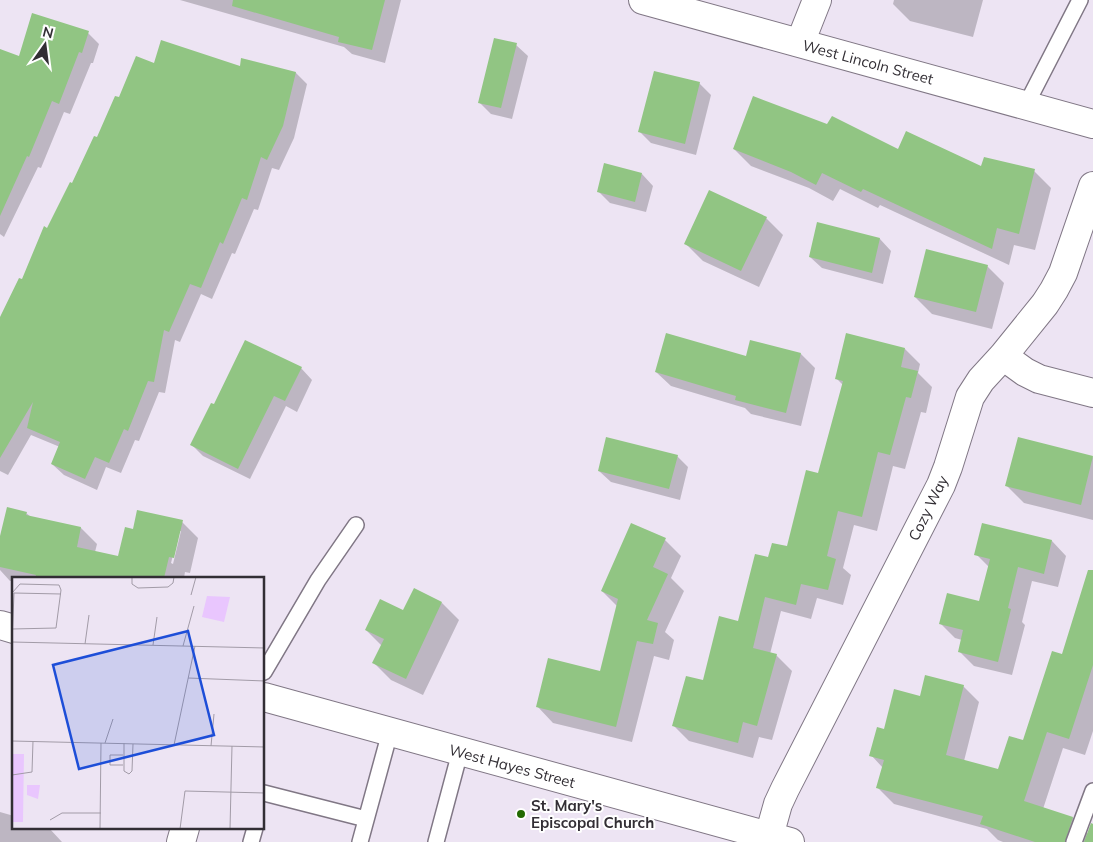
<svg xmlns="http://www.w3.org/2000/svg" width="1093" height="842" viewBox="0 0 1093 842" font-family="Mulish,sans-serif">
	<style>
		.shadow { fill: #0003; fill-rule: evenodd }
		.building { fill: #91c583 }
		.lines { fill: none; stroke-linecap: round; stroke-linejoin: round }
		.service-casing { stroke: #807785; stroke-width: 18 }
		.minor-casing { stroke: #807785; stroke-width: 30 }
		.tertiary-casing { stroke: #807785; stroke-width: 30 }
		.service { stroke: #fff; stroke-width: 15 }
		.minor { stroke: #fff; stroke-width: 28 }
		.tertiary { stroke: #fff; stroke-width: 28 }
		.poi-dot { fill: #226901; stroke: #fff; stroke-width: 2 }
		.labels { text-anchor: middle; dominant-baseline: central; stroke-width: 4; stroke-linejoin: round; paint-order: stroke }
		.street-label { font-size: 15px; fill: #322e34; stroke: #fff }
		.poi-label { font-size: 15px; font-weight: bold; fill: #322e34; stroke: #fff; text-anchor: start }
		.inset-road { fill: none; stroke: #a29ba7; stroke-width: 1 }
		.view { fill: #1d4ed8; fill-opacity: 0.15; stroke: #1d4ed8; stroke-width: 2.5 }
		.inset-edge { fill: none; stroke: #322e34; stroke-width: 2.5 }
	</style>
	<rect width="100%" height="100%" fill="#ede4f3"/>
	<path class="shadow" d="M180 0H401L385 63 352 54 344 47Z
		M894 0H983L973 37 910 21 893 4Z
		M88 33 99 44 93 63H91L70 114 64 112 41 168 38 167 4 237 0 234V50L20 58Z
		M516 45 528 56 512 119 491 114 479 102Z
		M154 65 240 67 296 73 307 84 294 138 279 170 272 168 258 210 254 209 235 254 232 253 212 299 201 294 180 342 175 340 165 393 159 392 139 441 135 440 121 473 106 467 97 490 64 475 52 464 60 447 31 435 8 475 0 471V319L22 281 48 229 120 99Z
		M699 83 711 95 696 155 651 143 640 132Z
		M734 149 898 151 982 168 1034 171 1051 188 1035 250 1014 245 1009 265 880 205 878 208 840 189 833 201 809 188 751 166Z
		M642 174 653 186 646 212 610 203 598 191Z
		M766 218 783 235 759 287 703 261 686 244Z
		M818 224 880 239 891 251 883 284 822 268 810 257Z
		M987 266 1004 283 992 329 932 314 915 297Z
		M905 349 920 364 918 373 932 387 926 413 921 412 905 469 893 466 877 531 854 525 843 568 851 575 843 605 817 598 811 619 781 611 770 654 776 655 792 671 772 740 759 737 753 758 689 741 674 726 703 682 739 623 769 559 788 548 819 475 843 385 836 378Z
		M801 354 815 368 801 426 751 414 745 408 671 386 656 372 747 358Z
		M301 368 312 380 297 412 286 406 250 479 203 456 192 445 214 406Z
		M677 456 688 467 680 500 611 482 599 471Z
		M1093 457V520L1024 503 1007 486Z
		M26 513 31 517 81 528 97 544 95 552 119 558 134 531 182 522 198 538 190 573 185 572 184 578H14V581H10L0 570V541ZM179 531H181L173 564 171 563Z
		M665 540 681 556 671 578 684 591 665 632 674 640 669 660 654 656 632 742 553 723 537 706 601 672 617 606 602 591Z
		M1052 541 1066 556 1058 587 1032 581 1022 622 1025 625 1012 675 974 666 959 651 962 640 955 638 941 624 980 603 989 567 976 554Z
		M1093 593V731L1085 755 1063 748 1043 809 1073 818 1088 834 1093 825V842H1003L998 840 987 829 894 804 878 788 883 768 871 755 885 731 921 697 963 686 979 702 964 761 999 771 1024 742Z
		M442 603 459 620 423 695 391 680 374 663 382 646 366 630 404 612Z
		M0 812 14 816V828H49L62 842H0Z"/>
	<path class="building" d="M233 0H385L372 50 338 42 339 37 232 6Z
		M32 13 89 31 82 53 79 52 59 104 52 101 29 157 27 156 0 216V49L19 56Z
		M494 38 517 43 501 108 478 103Z
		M161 40 240 66 241 58 296 72 283 126 267 160 261 157 247 200 242 198 223 244 220 242 201 288 190 284 169 332 164 330 154 382 148 381 128 431 124 429 109 463 95 457 85 479 51 464 60 442 27 428 33 402 0 458V317L19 278 22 279 44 226 47 228 70 182 72 183 94 136 97 137 115 96 119 97 136 56 154 63Z
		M654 71 700 82 685 144 638 132Z
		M753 96 827 124 832 116 898 149 906 131 981 166 984 157 1035 169 1019 234 997 228 992 249 863 189 861 192 822 173 816 185 791 172 733 149Z
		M604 163 642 173 635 202 597 192Z
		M709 190 767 217 741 271 684 244Z
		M817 222 880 238 872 273 809 257Z
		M926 249 988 265 976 312 914 297Z
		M666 333 746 356 750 340 801 353 786 413 735 400 736 396 655 372Z
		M846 333 905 348 901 367 918 371 911 398 906 397 890 455 878 452 862 517 838 511 827 556 836 559 828 590 801 584 796 605 765 597 753 648 777 654 757 726 743 722 738 743 672 726 686 676 703 680 719 616 738 621 755 554 768 557 772 543 787 546 806 470 818 473 843 381 835 379Z
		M245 340 302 367 285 401 274 396 238 469 190 445 211 403 214 404Z
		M606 437 678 455 669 489 598 471Z
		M1018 437 1093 456 1081 505 1005 486Z
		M7 507 27 512 26 515 81 527 77 547 118 556 125 527 133 529 137 510 183 520 174 558 169 557 164 578H35L36 575 0 567V536Z
		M631 523 666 538 653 567 668 574 647 620 658 623 653 644 637 641 616 727 536 707 548 658 600 671 618 599 601 591Z
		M982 523 1052 540 1044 574 1018 567 1008 608 1011 609 998 662 958 652 963 630 939 624 947 593 979 601 990 559 974 555Z
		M1088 570H1093V665L1069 739 1047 732 1024 801 1073 817 1065 842H1035L980 824 983 816 876 788 884 760 869 756 877 727 884 729 894 689 920 696 925 675 964 685 946 755 998 769 1009 736 1023 740 1052 651 1062 654Z
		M414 588 442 602 406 679 372 663 384 639 365 630 380 599 403 610Z
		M1091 823 1093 824V842H1084Z"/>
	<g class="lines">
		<g class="service-casing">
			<path id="service" d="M1026 105 1080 0
				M264 672 318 580 356 525
				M264 793 366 819
				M251 842 255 828
				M360 842 390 732
				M436 842 460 752
				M1074 842 1093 791"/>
		</g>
		<g class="minor-casing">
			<path id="minor" d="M643 0 1093 124
				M800 43 817 0
				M1003 356 1025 372 1039 379 1093 393
				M769 836 778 804 785 789 941 485 948 467 970 397 981 380 1003 356 1045 304 1054 290 1063 273 1093 186
				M181 842 185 828"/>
		</g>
		<g class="tertiary-casing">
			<path id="tertiary" d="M0 625 14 629
				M264 697 790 842"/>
		</g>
		<use href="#service" class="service"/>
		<use href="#minor" class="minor"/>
		<use href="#tertiary" class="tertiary"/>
	</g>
	<circle class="poi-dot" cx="521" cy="814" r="5"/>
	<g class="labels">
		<g class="street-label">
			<text transform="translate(868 62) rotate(15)">West Lincoln Street</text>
			<text transform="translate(928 508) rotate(-64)">Cozy Way</text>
			<text transform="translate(512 766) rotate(15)">West Hayes Street</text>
		</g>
		<g class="poi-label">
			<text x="531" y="805">St. Mary's<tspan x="531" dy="17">Episcopal Church</tspan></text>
		</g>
	</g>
	<g transform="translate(12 577)">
		<rect width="252" height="252" fill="#ede4f3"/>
		<path d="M195 19 218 20 212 45 190 40ZM0 177H12L11 245H0ZM15 208H28L26 222 15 218Z" fill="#e9c6fe"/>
		<path class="inset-road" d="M120 0V7L126 11 156 10 161 6 162 0M0 16 8 7 47 8 49 13 44 51 0 52M179 18 184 0M0 65 253 71M0 65 2 16 49 17M73 67 77 38M141 68 145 40M171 69 182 29M176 101 253 104M0 164 253 170M93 166 101 142M112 166V194L117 197 120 194 121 167M162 168 183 69M199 169 202 137M111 188H98V178H111M0 198 20 195 21 164M38 243 50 236H89M88 252 89 166M168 252 173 214 253 216M218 252 220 169"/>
		<path class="view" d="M176 54 202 158 67 192 41 88Z"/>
		<rect width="252" height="252" class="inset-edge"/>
	</g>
	<g transform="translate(45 45) rotate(14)" stroke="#ffffff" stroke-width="4" paint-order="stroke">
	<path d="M0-4L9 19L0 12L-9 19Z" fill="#322e34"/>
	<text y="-8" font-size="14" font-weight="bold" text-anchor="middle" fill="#322e34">N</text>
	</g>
</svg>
